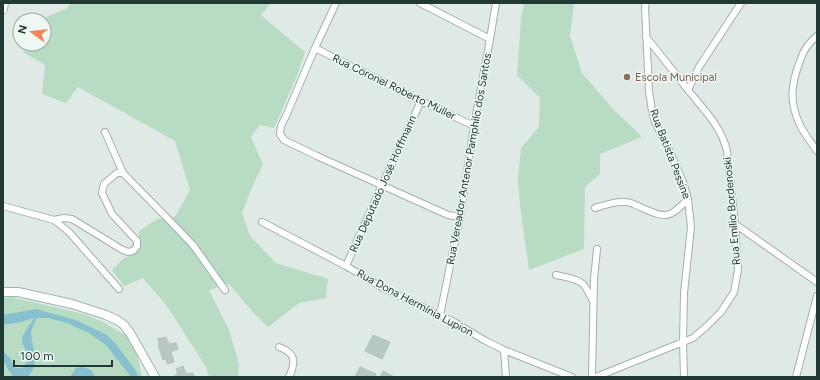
<svg xmlns="http://www.w3.org/2000/svg" width="820" height="380" viewBox="0 0 820 380" font-family="Figtree,sans-serif">
	<style>
		.green { fill: #b8dbc3 }
		.water { fill: #87c0ce }
		.building { fill: #b7c7c2; stroke: #b2c3bd }
		.lines { fill: none; stroke-linecap: round; stroke-linejoin: round }
		.street-casing { stroke: #a2b1ad; stroke-width: 8 }
		.secondary-casing { stroke: #9eb5ae; stroke-width: 10 }
		.street { stroke: #fff; stroke-width: 6 }
		.secondary { stroke: #fff; stroke-width: 8 }
		.education-dot { fill: #8d6e63; stroke: #eff7f3; stroke-width: 1.5 }
		.labels { text-anchor: middle; dominant-baseline: central; stroke-width: 3; stroke-linejoin: round; paint-order: stroke }
		.education-label { font-size: 11px; fill: #785e54; stroke: #eff7f3; text-anchor: start }
		.street-label { font-size: 11px; fill: #203934; stroke: #eff7f3 }
	</style>
	<rect width="100%" height="100%" fill="#dfeae6"/>
	<path class="green" d="M71 3H271L261 15 305 52 297 76 274 128 260 125 251 137 263 164 253 185 242 213 250 236 276 263 328 279 326 298 299 303 268 327 251 310 229 284 209 290 229 330 239 364 238 377H209L206 367 167 306 143 278 124 286 112 270 123 259 137 252 139 231 157 219 175 217 190 190 175 141 78 87 66 103 42 94 45 65 23 52 28 44H44V20L46 17 66 9Z
		M524 3H574L570 36 582 73 613 109 642 137 600 154V174L585 187 584 249 529 270 520 206 518 180 521 148 539 127 540 98 517 75 521 20Z
		M11 297 84 314 105 323 127 336 138 358 142 377H3V298Z"/>
	<path class="water" d="M36 309 76 320 107 335 115 343 134 368 139 377H131L106 345 89 333 67 323 48 318H37C35 322 32 327 31 332 31 335 32 338 32 341 35 356 38 365 28 377H14L9 371 6 365 3 361V351L10 358 15 368H22L28 361C28 352 26 352 23 345 19 337 30 325 34 318L21 322 3 325V315Z
		M84 367 91 370 95 377H70L76 368Z"/>
	<path class="building" d="M373 335 390 342 382 359 365 351Z
		M166 337 169 344 176 343 178 349 171 352 174 362 167 364 166 359 163 360 158 344 160 343 157 339Z
		M183 366 186 374 193 373 194 377H176L175 375 178 374 176 369Z
		M360 367 376 374 375 377H355Z
		M383 371 395 377H380Z"/>
	<g class="lines">
		<g class="street-casing">
			<path id="street" d="M336 3 315 48 286 116 281 126 280 134 284 140 317 156 448 215 460 217
				M420 3 490 39
				M646 3 645 7 649 91 652 111 655 122 671 154 683 182 688 199 691 227 684 293 683 342 684 377
				M817 36C808 43 803 51 800 61 791 84 789 102 800 125 804 134 811 142 817 151
				M315 48 421 101 474 126
				M688 90 699 67 741 3
				M105 132 123 173
				M3 206 54 220 69 232 119 289
				M595 208C604 205 615 201 625 202 630 202 636 205 640 207 666 218 668 220 688 199
				M54 220 64 218 72 219 121 249 128 252 133 251 137 246V241L112 214 102 193 104 184 117 173H123L170 221 193 245 225 290
				M262 222 346 266 383 288 454 322 484 340 504 350 572 377
				M735 224 817 282
				M346 266 382 185 421 101
				M556 275C565 277 576 278 583 284 587 288 590 296 593 301
				M440 315 460 217 474 126 490 39 496 3
				M279 347C296 353 296 362 289 377
				M504 350 506 377
				M592 377 594 279 597 249
				M596 377 693 338 707 326 721 312 734 292 738 270 735 224 727 151C721 126 704 110 688 90 674 72 660 54 646 37
				M796 377 817 296"/>
		</g>
		<g class="secondary-casing">
			<path id="secondary" d="M3 9 4 3
				M3 292H18L72 304 106 315 117 320 124 325 130 333 155 377"/>
		</g>
		<use href="#street" class="street"/>
		<use href="#secondary" class="secondary"/>
	</g>
	<circle class="education-dot" cx="627" cy="77" r="4"/>
	<g class="labels">
		<g class="education-label">
			<text x="635" y="77">Escola Municipal</text>
		</g>
		<g class="street-label">
			<text transform="translate(394 87) rotate(26)">Rua Coronel Roberto Müller</text>
			<text transform="translate(670 154) rotate(69)">Rua Batista Pessine</text>
			<text transform="translate(469 159) rotate(-80)">Rua Vereador Antenor Pamphilo dos Santos</text>
			<text transform="translate(383 184) rotate(-66)">Rua Deputado José Hoffmann</text>
			<text transform="translate(732 211) rotate(-95)">Rua Emílio Bordenoski</text>
			<text transform="translate(415 303) rotate(28)">Rua Dona Hermínia Lupion</text>
		</g>
	</g>
	<rect width="820" height="380" fill="none" stroke="#203934" stroke-width="8"/>
	<g transform="translate(32 32) rotate(285)"><circle r="19" fill="#eff7f3" stroke="#9caba7"/>
	<path d="M0-3L7 15L0 10L-7 15Z" fill="#ef8558"/>
	<text y="-6" font-size="11" font-weight="bold" text-anchor="middle" fill="#203934">N</text>
	</g>
	<path d="M14 360v6h98v-6" fill="none" stroke="#203934" stroke-width="2"/>
	<text x="20" y="360" font-size="12" fill="#203934" stroke="#eff7f3" stroke-width="3" paint-order="stroke">100 m</text>
</svg>
